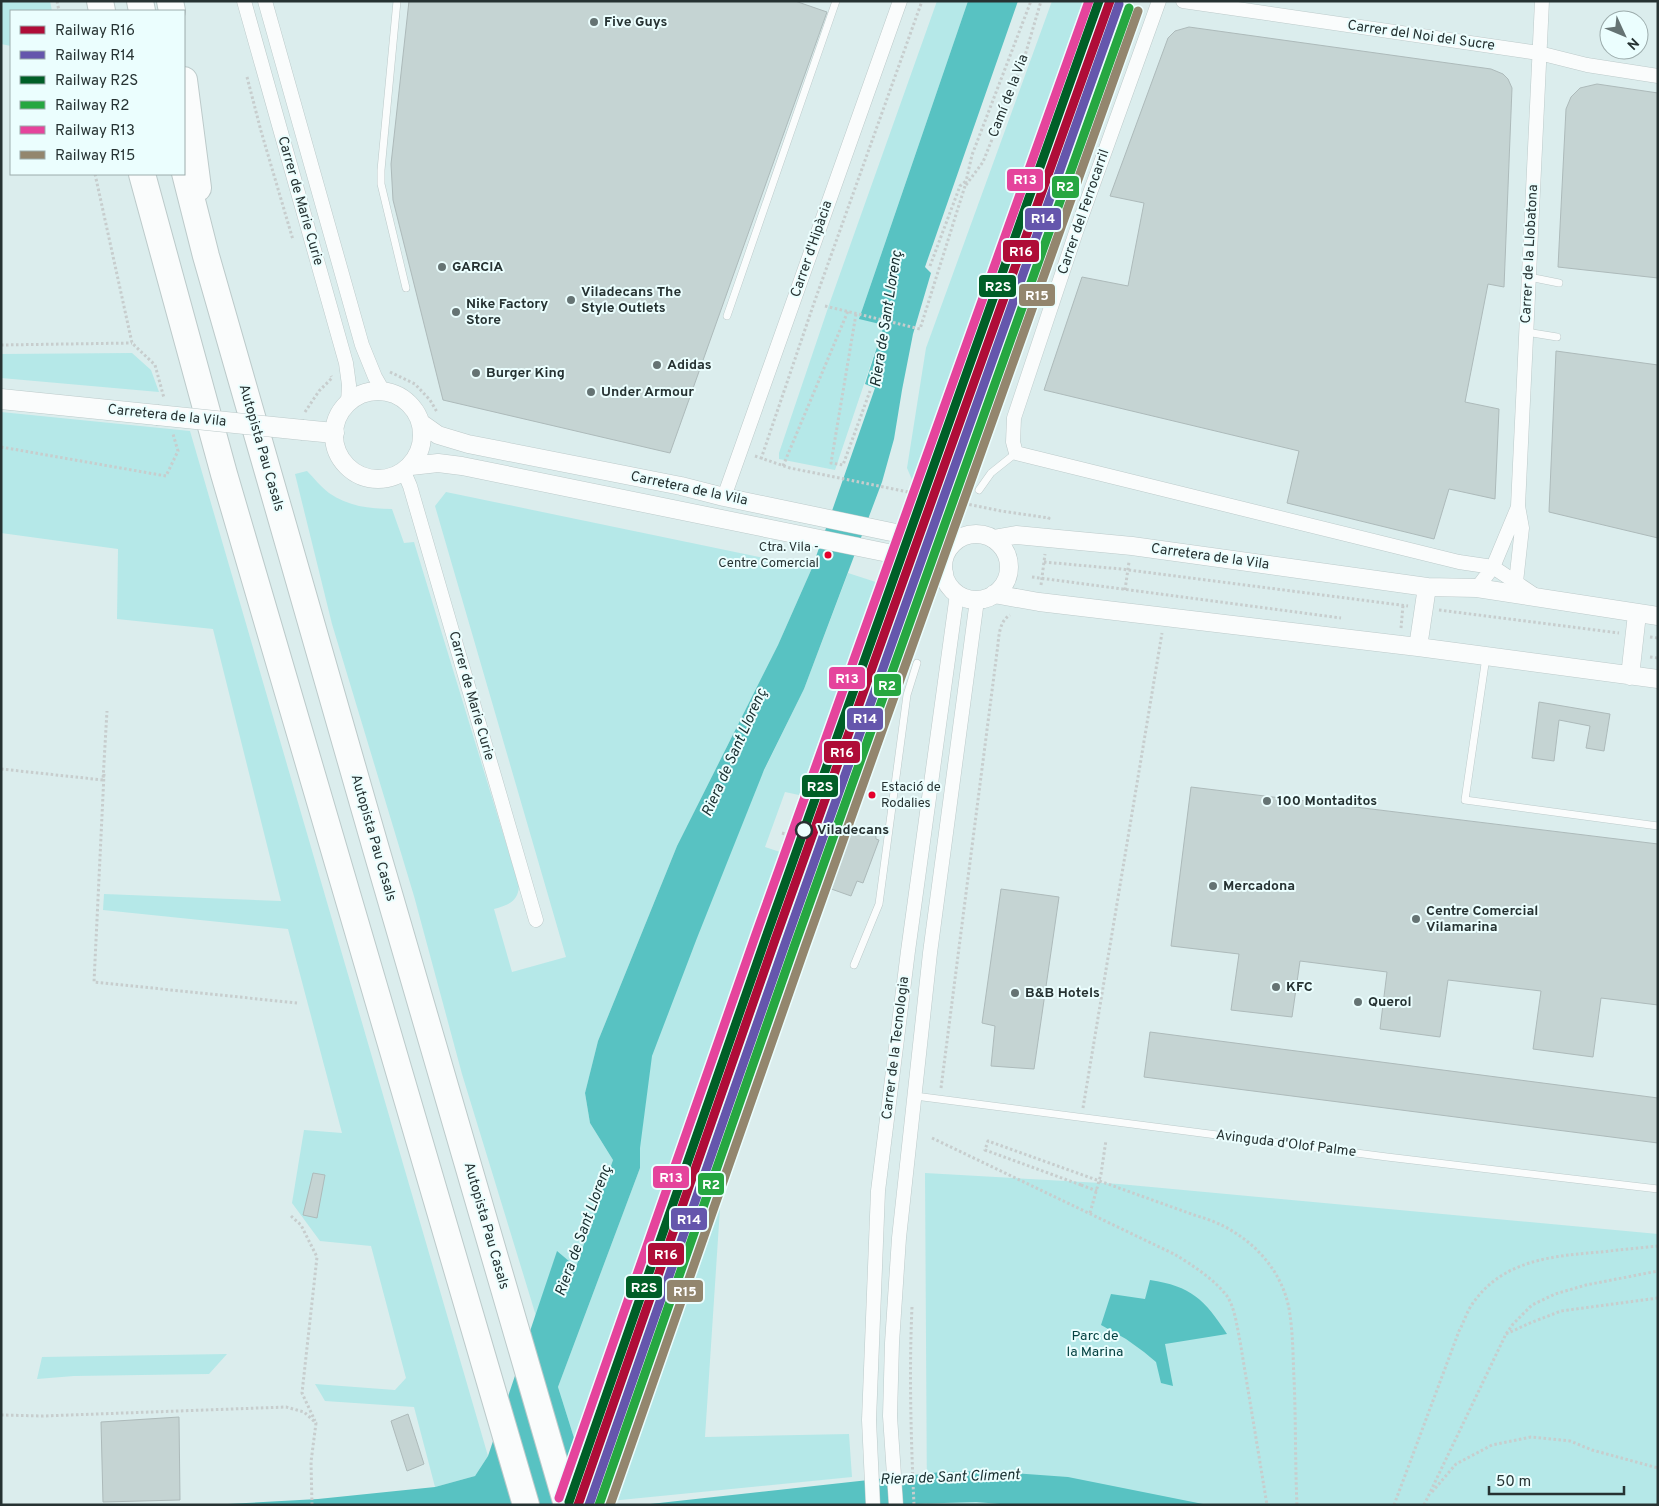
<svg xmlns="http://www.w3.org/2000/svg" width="1659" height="1506" viewBox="0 0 1659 1506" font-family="Overpass,sans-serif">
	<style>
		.green { fill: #b5e8e8 }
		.water { fill: #58c2c2 }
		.building { fill: #c5d4d3; stroke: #adbaba }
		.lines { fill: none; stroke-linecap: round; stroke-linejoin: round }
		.service-casing { stroke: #bccaca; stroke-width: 8 }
		.minor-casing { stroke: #bccaca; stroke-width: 15 }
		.tertiary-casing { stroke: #bccaca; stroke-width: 19 }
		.secondary-casing { stroke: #bccaca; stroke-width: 21 }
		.motorway-casing { stroke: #bccaca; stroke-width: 28 }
		.path { stroke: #c7cdcd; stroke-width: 3; stroke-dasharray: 2.5 2.5; stroke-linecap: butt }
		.service { stroke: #fafcfc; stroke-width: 7 }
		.minor { stroke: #fafcfc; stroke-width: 14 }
		.tertiary { stroke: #fafcfc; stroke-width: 18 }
		.secondary { stroke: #fafcfc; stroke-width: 20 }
		.motorway { stroke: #fafcfc; stroke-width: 26 }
		.secondary-bridge-casing { stroke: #bccaca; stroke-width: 21; stroke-linecap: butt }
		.path-bridge { stroke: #c7cdcd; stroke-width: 3; stroke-dasharray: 2.5 2.5; stroke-linecap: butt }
		.secondary-bridge { stroke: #fafcfc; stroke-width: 20 }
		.rail-1-casing { stroke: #ebfefe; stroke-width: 12 }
		.rail-2-casing { stroke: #ebfefe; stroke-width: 12 }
		.rail-3-casing { stroke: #ebfefe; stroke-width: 12 }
		.rail-4-casing { stroke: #ebfefe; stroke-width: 12 }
		.rail-5-casing { stroke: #ebfefe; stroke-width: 12 }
		.rail-6-casing { stroke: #ebfefe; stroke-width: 12 }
		.rail-1 { stroke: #af0d38; stroke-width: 9 }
		.rail-2 { stroke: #6556ac; stroke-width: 9 }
		.rail-3 { stroke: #005f27; stroke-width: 9 }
		.rail-4 { stroke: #26a741; stroke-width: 9 }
		.rail-5 { stroke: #e5449c; stroke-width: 9 }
		.rail-6 { stroke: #93866e; stroke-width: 9 }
		.poi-dot { fill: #657373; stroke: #ebfefe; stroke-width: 2 }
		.bus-dot { fill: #e4002b; stroke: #ebfefe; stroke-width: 2 }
		.stop-dot { fill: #ebfefe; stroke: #263232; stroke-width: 2.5 }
		.labels { text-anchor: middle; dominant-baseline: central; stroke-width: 4; stroke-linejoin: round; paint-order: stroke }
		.bus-label { font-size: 13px; fill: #263232; stroke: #ebfefe; text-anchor: end }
		.poi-label { font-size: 14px; font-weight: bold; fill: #263232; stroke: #ebfefe; text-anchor: start }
		.street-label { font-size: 14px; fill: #263232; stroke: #ebfefe }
		.stop-label { font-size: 14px; font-weight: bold; fill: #263232; stroke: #ebfefe; text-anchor: start }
		.park-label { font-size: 14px; fill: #054242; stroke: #ebfefe }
		.water-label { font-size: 15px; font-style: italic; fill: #182e2f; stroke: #ebfefe }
		.line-badge { stroke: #ebfefe; stroke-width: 2 }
		.badge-label { font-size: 14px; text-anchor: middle; font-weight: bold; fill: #fff }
	</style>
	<rect width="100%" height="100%" fill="#dbeded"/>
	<path class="green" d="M1 1H50L52 11H11V46L1 44Z
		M937 1H968L862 310 887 316 835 470 779 459V453L830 302Z
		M1052 1H1083L913 482 907 468 926 348Z
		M132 353 151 370 159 392 1 378V354Z
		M1 412 190 431 488 1456 475 1476 435 1487 414 1407 325 1401 315 1384 395 1390 406 1378 371 1246 320 1241 292 1203 304 1130 342 1133 288 929 103 910 104 894 281 901 213 629 117 619 118 549 1 533Z
		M307 471C314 478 321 487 329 493 348 506 369 509 392 509L404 543 414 542 519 886C518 902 508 905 494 909L512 972 566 957 435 506 446 492 812 568 778 645 677 846 598 1041 585 1093 590 1123 613 1160 576 1267 557 1252 536 1316 462 1074 414 896 332 624 295 474Z
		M848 573 882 584 869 616 865 615 799 795 785 792 765 847 780 852 682 1132 681 1143 575 1441 558 1387 640 1168 637 1070 700 901 804 689Z
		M721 1150 737 1156 721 1193 705 1437 849 1434 852 1477 590 1503Z
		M925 1173 1119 1184 1658 1234V1505H927Z
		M227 1354 209 1374 74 1376 37 1379 42 1357Z"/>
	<path class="water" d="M968 1H1018L925 267 931 273 913 334 902 390 894 439 882 482 804 689 764 770 697 938 652 1056 640 1148V1168L558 1387 575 1441 571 1481 589 1505H209L318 1499 435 1487 475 1476 488 1456 557 1251 576 1267 613 1160 590 1123 585 1093 598 1041 677 846 778 645 812 568 875 388 865 384 884 325 859 319Z
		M1150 1280C1191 1286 1205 1300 1227 1334L1165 1344 1173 1386 1161 1383 1156 1362 1144 1352 1126 1339 1101 1325 1111 1294 1145 1299Z
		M985 1471 1068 1477 1208 1505H1012L976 1502 881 1505H641L941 1472Z"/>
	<path class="building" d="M409 1H795L827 12 670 453 443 400 393 200 391 164Z
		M1189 27 1491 69 1503 74 1508 79 1512 88 1504 287 1488 284 1465 402 1499 409 1495 499 1449 489 1434 539 1287 503 1299 451 1044 390 1082 277 1128 286 1144 203 1110 196 1168 38 1175 31Z
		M1597 84 1658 93V278L1558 267 1566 109 1571 97 1580 88Z
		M1556 351 1658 365V538L1549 512Z
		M1539 702 1610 714 1604 751 1586 748 1590 726 1559 720 1554 761 1532 758Z
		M1191 787 1658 844V1005L1601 998 1593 1057 1533 1049 1541 991 1448 980 1440 1037 1380 1029 1387 972 1300 961 1292 1017 1231 1010 1239 954 1171 946Z
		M844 826 861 832 875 826 876 839 879 840 863 883 857 881 851 896 806 880 822 837 830 841 834 830Z
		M1001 889 1059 897 1034 1069 991 1066 995 1026 982 1023Z
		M1150 1032 1658 1098V1143L1144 1077Z
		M313 1173 325 1175 317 1218 303 1215Z
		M408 1414 424 1464 407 1471 391 1421Z
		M179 1417 180 1500 103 1502 101 1422Z"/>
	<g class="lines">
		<g class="service-casing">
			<path id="service" d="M397 1 381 170V184L406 288
				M1529 277 1559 283
				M727 316 836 1
				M1526 332 1557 337
				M979 490 991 473 1016 453
				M1486 657 1465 800 1658 826
				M854 965 879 904 907 695 917 663
				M915 1096 1387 1157 1658 1189"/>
		</g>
		<g class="minor-casing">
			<path id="minor" d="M244 1 346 363 349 385 348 403
				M265 1 362 345 375 377 383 391
				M1159 1 1077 229 1014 418 1013 442 1016 453 1459 562 1493 567 1536 596
				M1183 1 1539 53 1587 65 1658 76
				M404 472 410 486 536 920
				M724 497 900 1
				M1516 582 1522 528 1518 506 1542 1
				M1477 588 1493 567 1518 507
				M873 1505 869 1420 878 1191 908 951 957 594
				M896 1505 890 1416 892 1343 899 1238 930 953 977 600"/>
		</g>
		<g class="tertiary-casing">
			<path id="tertiary" d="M334 435a44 44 0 1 1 88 0a44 44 0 1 1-88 0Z
				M421 423 438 435 468 444 681 486 724 497 896 533 937 537H962
				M411 466 438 463 462 466 893 554 944 573
				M943 567a33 33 0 1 1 66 0a33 33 0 1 1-66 0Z
				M993 539 1016 535 1132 546 1427 587 1477 588 1658 616
				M994 594 1039 602 1418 647 1658 679
				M1418 647 1427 587
				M1630 676 1637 614"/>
		</g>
		<g class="secondary-casing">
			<path id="secondary" d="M1 399 157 415
				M303 430 334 433"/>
		</g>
		<g class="motorway-casing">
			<path id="motorway" d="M100 1 102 11
				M140 1 142 11
				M170 1 172 11
				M184 80 198 188
				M184 169 206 256 376 849 567 1505
				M142 174 224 474 526 1505"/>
		</g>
		<path class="path" d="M57 1 59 11
			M247 77 261 131 293 240
			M95 174 132 343 155 365 164 398
			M966 185 983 162 1024 59 1041 1
			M930 266 960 186 967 180
			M825 306 920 329 965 186 972 155 1031 1
			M856 314 831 463 843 465 870 391
			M1 345 132 343
			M390 372 415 384 430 400 437 412
			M305 412 319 391 332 378 331 376
			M1 447 166 476 178 451 173 434
			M755 456 790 468 1001 511 1049 518 1048 521
			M761 459 814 303 922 1
			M783 466 848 311
			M1044 562 1121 569 1408 606
			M1032 577 1341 618
			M1041 585 1045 554
			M1125 590 1129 562
			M1439 610 1619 633
			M1401 628 1403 605
			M1650 637 1658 638
			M1650 657 1658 658
			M1 769 103 780 107 711
			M104 774 94 982 297 1003
			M782 833 801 839
			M941 1088 997 652C999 639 998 622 1010 615
			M1083 1108 1162 633
			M932 1138 1174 1254C1191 1264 1215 1280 1227 1296 1235 1308 1237 1327 1240 1341L1267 1505
			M1081 1185 1097 1191
			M1090 1213 1101 1174 1106 1140
			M291 1216 301 1225 317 1257 302 1393 315 1421
			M912 1307C909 1373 911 1439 914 1505
			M1506 1334 1530 1323 1561 1311 1658 1298
			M1 1415 43 1416 286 1407 304 1412 316 1423 311 1462 312 1505
			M1432 1492 1456 1464 1492 1445 1531 1437 1570 1441 1592 1450 1658 1468
			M1394 1505 1459 1331C1464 1322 1467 1311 1473 1303 1503 1260 1552 1256 1600 1252 1619 1250 1639 1248 1658 1246
			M1424 1505 1506 1334 1513 1324 1532 1305 1555 1294 1586 1285 1658 1271"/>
		<use href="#service" class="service"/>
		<use href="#minor" class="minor"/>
		<use href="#tertiary" class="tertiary"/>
		<use href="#secondary" class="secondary"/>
		<use href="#motorway" class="motorway"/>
		<g class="secondary-bridge-casing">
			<path id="secondary-bridge" d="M157 415 303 430"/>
		</g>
		<path class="path-bridge" d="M1081 1185 985 1150 988 1141 1197 1216C1243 1228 1284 1266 1290 1315 1293 1336 1293 1358 1294 1379 1296 1421 1295 1463 1297 1505"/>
		<use href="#secondary-bridge" class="secondary-bridge"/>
		<g class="rail-1-casing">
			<path id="rail-1" d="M578 1505 775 940 1110 1"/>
		</g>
		<g class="rail-2-casing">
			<path id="rail-2" d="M589 1505 785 944 1119 4"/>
		</g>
		<g class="rail-3-casing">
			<path id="rail-3" d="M569 1502 766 937 1099 1"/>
		</g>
		<g class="rail-4-casing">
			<path id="rail-4" d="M599 1505 794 947 1129 8"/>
		</g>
		<g class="rail-5-casing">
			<path id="rail-5" d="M559 1498 756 934 1089 1"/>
		</g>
		<g class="rail-6-casing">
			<path id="rail-6" d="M610 1505 804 950 1138 11"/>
		</g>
		<use href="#rail-1" class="rail-1"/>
		<use href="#rail-2" class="rail-2"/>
		<use href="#rail-3" class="rail-3"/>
		<use href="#rail-4" class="rail-4"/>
		<use href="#rail-5" class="rail-5"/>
		<use href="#rail-6" class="rail-6"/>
	</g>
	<g class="poi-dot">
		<circle cx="594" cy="22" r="5"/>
		<circle cx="442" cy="267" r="5"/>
		<circle cx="571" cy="300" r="5"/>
		<circle cx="456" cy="312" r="5"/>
		<circle cx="657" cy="365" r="5"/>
		<circle cx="476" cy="373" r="5"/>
		<circle cx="591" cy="392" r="5"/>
		<circle cx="1267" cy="801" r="5"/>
		<circle cx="1213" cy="886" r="5"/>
		<circle cx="1416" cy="919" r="5"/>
		<circle cx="1276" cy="987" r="5"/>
		<circle cx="1015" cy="993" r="5"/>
		<circle cx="1358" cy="1002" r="5"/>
	</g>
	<g class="bus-dot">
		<circle cx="828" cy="555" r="4.5"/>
		<circle cx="872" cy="795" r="4.5"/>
	</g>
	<circle class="stop-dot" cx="804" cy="830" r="8"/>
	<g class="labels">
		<g class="bus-label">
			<text x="819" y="548">Ctra. Vila -<tspan x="819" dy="16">Centre Comercial</tspan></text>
			<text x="881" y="788" text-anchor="start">Estació de<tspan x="881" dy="16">Rodalies</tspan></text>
		</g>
		<g class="poi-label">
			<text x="604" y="22">Five Guys</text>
			<text x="452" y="267">GARCIA</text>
			<text x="581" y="292">Viladecans The<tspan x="581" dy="16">Style Outlets</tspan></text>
			<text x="466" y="304">Nike Factory<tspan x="466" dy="16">Store</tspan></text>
			<text x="667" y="365">Adidas</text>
			<text x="486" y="373">Burger King</text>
			<text x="601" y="392">Under Armour</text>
			<text x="1277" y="801">100 Montaditos</text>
			<text x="1223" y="886">Mercadona</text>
			<text x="1426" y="911">Centre Comercial<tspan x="1426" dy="16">Vilamarina</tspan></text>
			<text x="1286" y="987">KFC</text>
			<text x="1025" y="993">B&amp;B Hotels</text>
			<text x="1368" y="1002">Querol</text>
		</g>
		<g class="street-label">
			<text transform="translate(1421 36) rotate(8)">Carrer del Noi del Sucre</text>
			<text transform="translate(1009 96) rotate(-69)">Camí de la Via</text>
			<text transform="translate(300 201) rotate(74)">Carrer de Marie Curie</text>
			<text transform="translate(1084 212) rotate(-71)">Carrer del Ferrocarril</text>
			<text transform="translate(812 249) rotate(-71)">Carrer d'Hipàcia</text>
			<text transform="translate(1530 254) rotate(-87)">Carrer de la Llobatona</text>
			<text transform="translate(167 416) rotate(6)">Carretera de la Vila</text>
			<text transform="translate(261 448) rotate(74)">Autopista Pau Casals</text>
			<text transform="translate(689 489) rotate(12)">Carretera de la Vila</text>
			<text transform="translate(1210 557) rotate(8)">Carretera de la Vila</text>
			<text transform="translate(471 696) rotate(74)">Carrer de Marie Curie</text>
			<text transform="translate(373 838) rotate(74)">Autopista Pau Casals</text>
			<text transform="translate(896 1048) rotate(-83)">Carrer de la Tecnologia</text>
			<text transform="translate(1286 1144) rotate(7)">Avinguda d'Olof Palme</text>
			<text transform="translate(486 1226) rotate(74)">Autopista Pau Casals</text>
		</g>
		<g class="stop-label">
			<text x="817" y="830">Viladecans</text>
		</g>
		<g class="park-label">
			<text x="1095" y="1336">Parc de<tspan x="1095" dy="16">la Marina</tspan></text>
		</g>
		<g class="water-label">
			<text transform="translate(887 319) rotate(-81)">Riera de Sant Llorenç</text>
			<text transform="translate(735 753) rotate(-66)">Riera de Sant Llorenç</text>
			<text transform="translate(584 1231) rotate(-70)">Riera de Sant Llorenç</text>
			<text transform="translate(950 1478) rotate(-2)">Riera de Sant Climent</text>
		</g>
	</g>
	<g class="line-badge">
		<rect x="1006" y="168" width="38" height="24" rx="5" fill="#e5449c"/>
		<rect x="1051" y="175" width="29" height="24" rx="5" fill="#26a741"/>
		<rect x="1024" y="207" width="38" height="24" rx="5" fill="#6556ac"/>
		<rect x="1002" y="239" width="38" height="24" rx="5" fill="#af0d38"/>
		<rect x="978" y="274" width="39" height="24" rx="5" fill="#005f27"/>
		<rect x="1018" y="283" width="38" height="24" rx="5" fill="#93866e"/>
		<rect x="828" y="666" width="38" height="24" rx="5" fill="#e5449c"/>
		<rect x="873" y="673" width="29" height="24" rx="5" fill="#26a741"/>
		<rect x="846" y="707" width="38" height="24" rx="5" fill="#6556ac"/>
		<rect x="823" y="740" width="38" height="24" rx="5" fill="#af0d38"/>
		<rect x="801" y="774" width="38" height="24" rx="5" fill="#005f27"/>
		<rect x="652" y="1165" width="38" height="24" rx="5" fill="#e5449c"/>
		<rect x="697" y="1172" width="28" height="24" rx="5" fill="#26a741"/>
		<rect x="670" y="1207" width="38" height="24" rx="5" fill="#6556ac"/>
		<rect x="647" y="1242" width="38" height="24" rx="5" fill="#af0d38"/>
		<rect x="625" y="1275" width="38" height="24" rx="5" fill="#005f27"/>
		<rect x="666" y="1279" width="38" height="24" rx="5" fill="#93866e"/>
	</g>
	<g class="badge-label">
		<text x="1025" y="184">R13</text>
		<text x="1065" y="191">R2</text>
		<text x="1043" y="223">R14</text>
		<text x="1021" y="256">R16</text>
		<text x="998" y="291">R2S</text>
		<text x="1037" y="300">R15</text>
		<text x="847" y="683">R13</text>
		<text x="887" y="690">R2</text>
		<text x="865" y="723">R14</text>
		<text x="842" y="757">R16</text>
		<text x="820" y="791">R2S</text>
		<text x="671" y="1182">R13</text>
		<text x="711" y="1189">R2</text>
		<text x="689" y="1224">R14</text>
		<text x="666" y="1259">R16</text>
		<text x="644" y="1292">R2S</text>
		<text x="685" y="1296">R15</text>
	</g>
	<rect width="1659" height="1506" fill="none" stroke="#263232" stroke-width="5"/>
	<rect x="10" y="10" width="175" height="165" fill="#ebfefe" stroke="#9cacac"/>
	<rect x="20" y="26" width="25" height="8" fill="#af0d38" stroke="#9cacac"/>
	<text x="55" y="35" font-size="15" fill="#263232">Railway R16</text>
	<rect x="20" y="51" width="25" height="8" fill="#6556ac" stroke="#9cacac"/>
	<text x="55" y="60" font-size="15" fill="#263232">Railway R14</text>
	<rect x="20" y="76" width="25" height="8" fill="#005f27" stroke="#9cacac"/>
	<text x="55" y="85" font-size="15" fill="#263232">Railway R2S</text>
	<rect x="20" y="101" width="25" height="8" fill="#26a741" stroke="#9cacac"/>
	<text x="55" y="110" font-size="15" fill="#263232">Railway R2</text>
	<rect x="20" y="126" width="25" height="8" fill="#e5449c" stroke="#9cacac"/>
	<text x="55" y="135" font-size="15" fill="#263232">Railway R13</text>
	<rect x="20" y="151" width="25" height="8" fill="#93866e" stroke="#9cacac"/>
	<text x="55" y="160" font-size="15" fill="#263232">Railway R15</text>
	<g transform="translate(1624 35) rotate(134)"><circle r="24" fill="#ebfefe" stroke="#9cacac"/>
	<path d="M0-4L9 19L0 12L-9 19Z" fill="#657373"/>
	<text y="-8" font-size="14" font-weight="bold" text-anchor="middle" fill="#263232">N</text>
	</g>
	<path d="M1489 1486v8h135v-8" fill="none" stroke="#263232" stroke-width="2.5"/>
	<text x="1496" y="1486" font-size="15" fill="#263232" stroke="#ebfefe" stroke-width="4" paint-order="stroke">50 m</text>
</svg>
